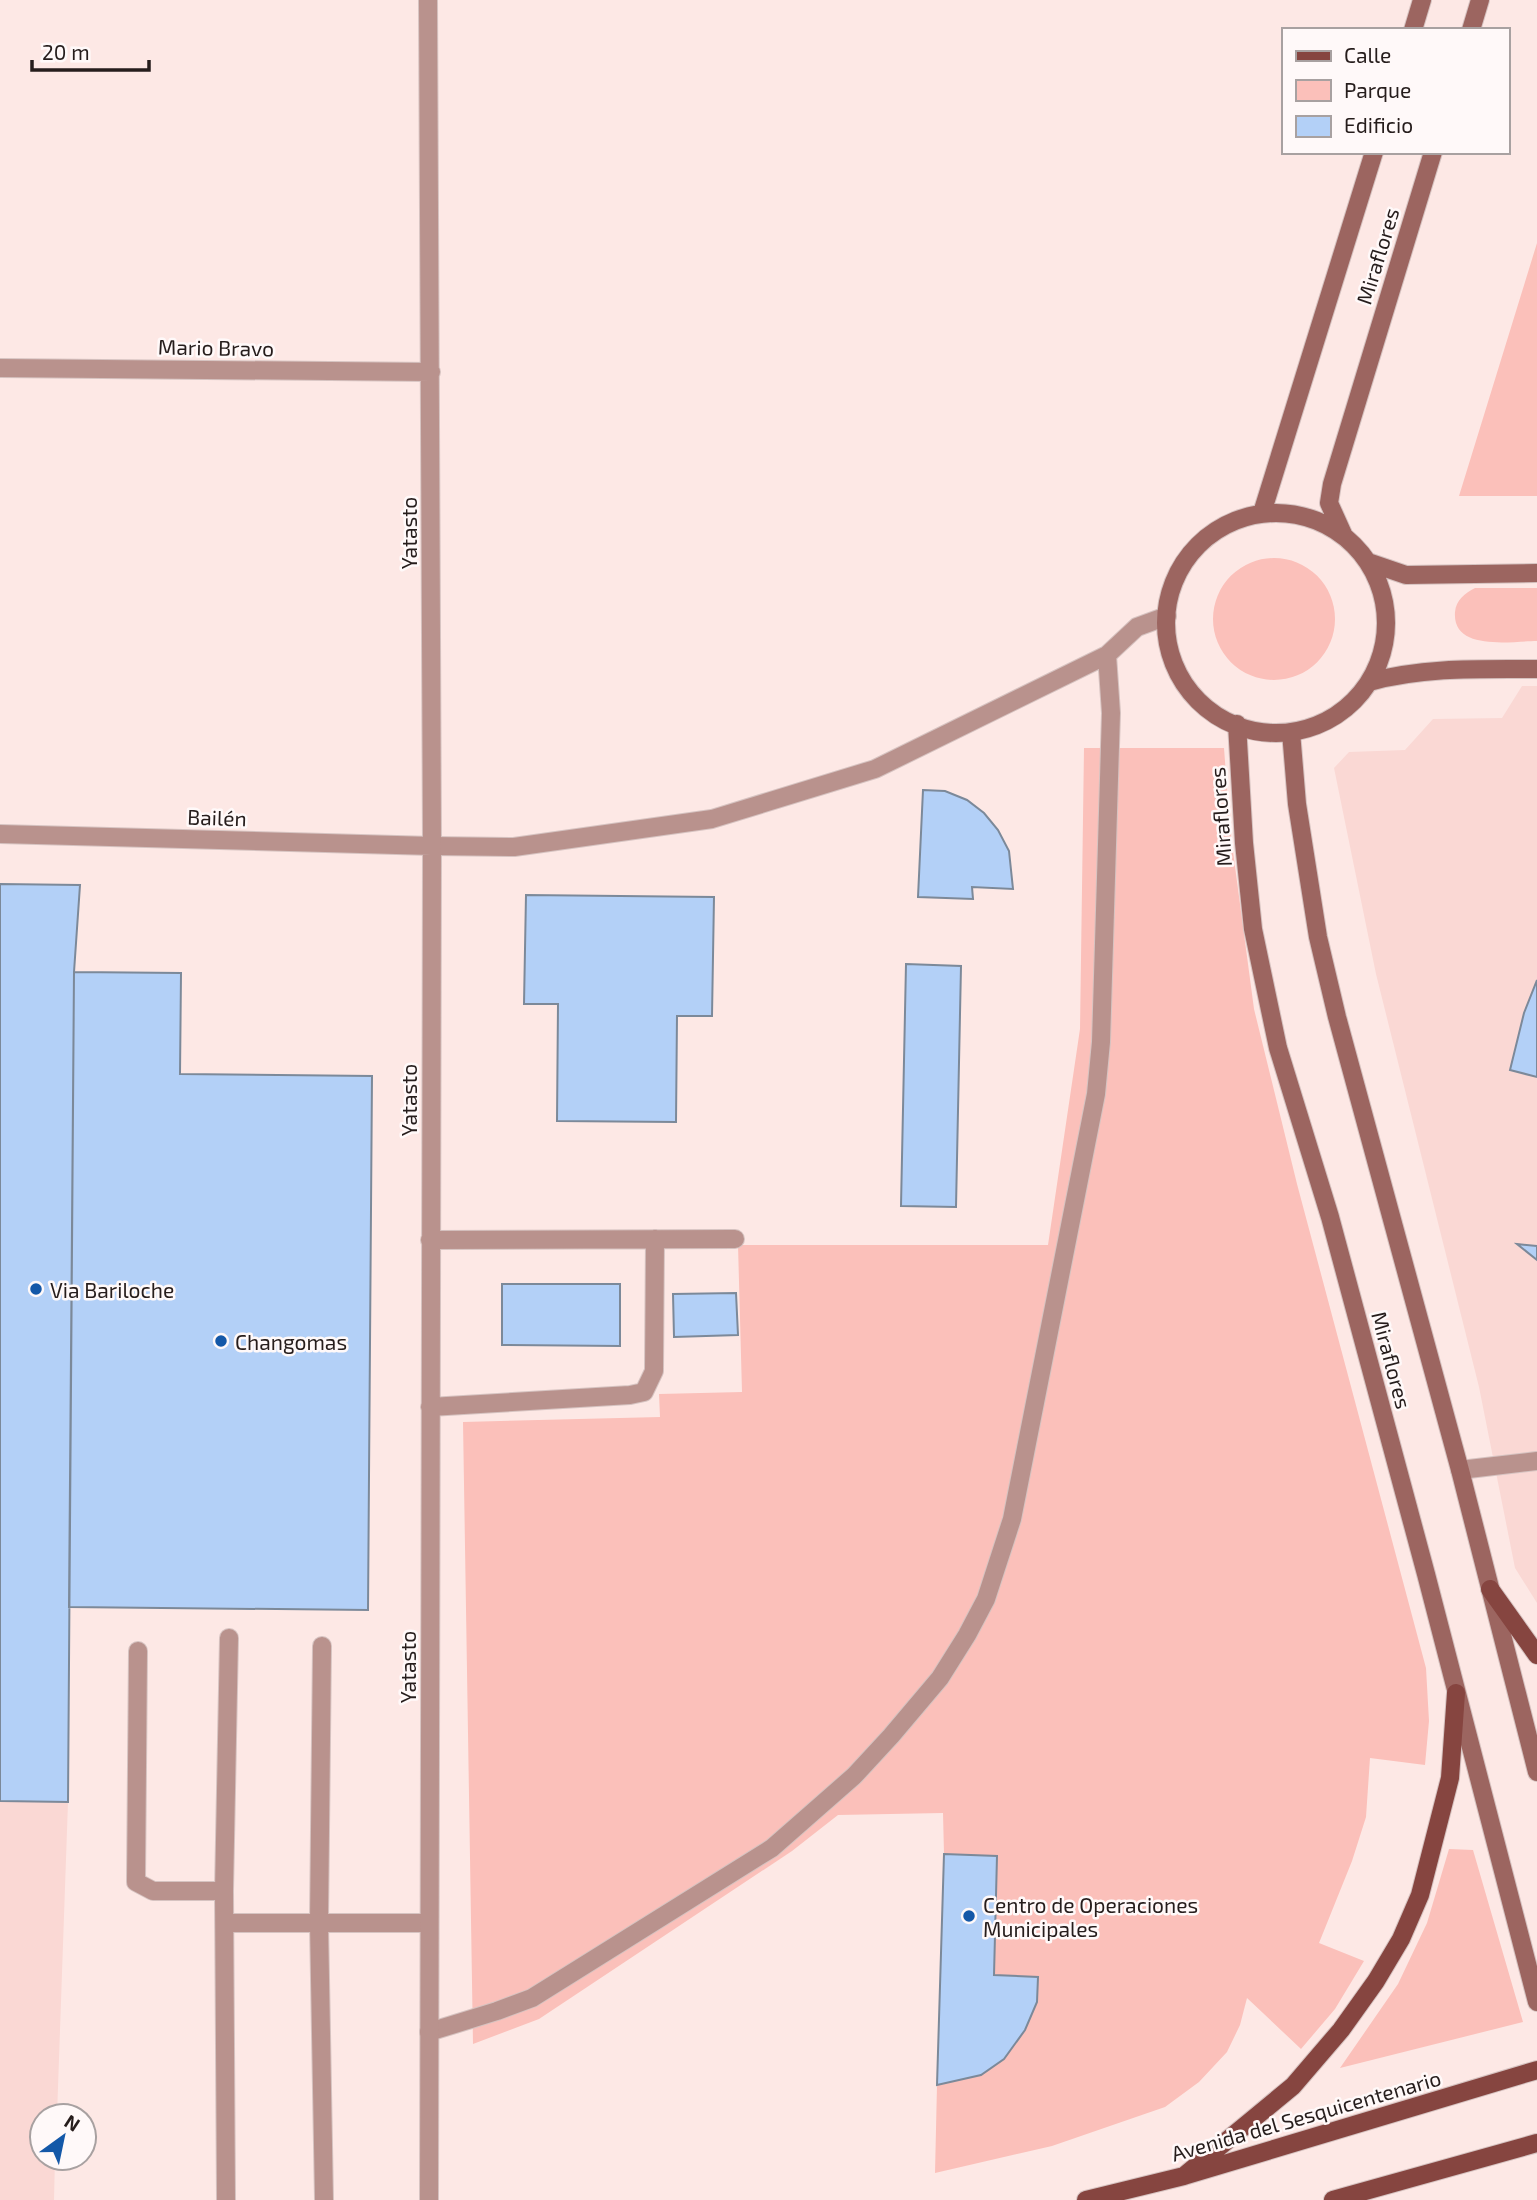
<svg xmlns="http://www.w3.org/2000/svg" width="1537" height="2200" viewBox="0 0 1537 2200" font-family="'Exo 2',sans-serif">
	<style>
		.built { fill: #fad8d4 }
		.green { fill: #fbc0ba }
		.building { fill: #b3d0f7; stroke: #7c8999; stroke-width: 2 }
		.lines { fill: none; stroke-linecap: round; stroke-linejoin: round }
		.lane-casing { stroke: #d6c3c1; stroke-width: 20 }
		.street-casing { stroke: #d6c3c1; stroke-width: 20 }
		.secondary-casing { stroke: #d6c3c1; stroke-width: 20 }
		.primary-casing { stroke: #d6c3c1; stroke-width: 20 }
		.lane { stroke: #b9928d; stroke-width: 18 }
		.street { stroke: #b9928d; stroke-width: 18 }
		.secondary { stroke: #9c6560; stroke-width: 18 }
		.primary { stroke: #864540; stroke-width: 18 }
		.poi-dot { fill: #1458a8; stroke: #fff9f9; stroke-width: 2.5 }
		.labels { text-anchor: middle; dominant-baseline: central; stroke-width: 5; stroke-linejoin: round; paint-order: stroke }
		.street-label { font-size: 21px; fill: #261d1c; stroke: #fff9f9 }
		.poi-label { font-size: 21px; fill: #261d1c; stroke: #fff9f9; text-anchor: start }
	</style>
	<rect width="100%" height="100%" fill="#fde8e5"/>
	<path class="built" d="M1522 686H1537V1603L1515 1568 1479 1387 1376 974 1334 768 1349 752 1405 750 1433 719 1502 718Z
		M0 884 80 885 74 972 68 1802 57 2116H42V2158H55L54 2200H0Z"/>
	<path class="green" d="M1537 243V496H1459Z
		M1213 619a61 61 0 1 1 122 0a61 61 0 1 1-122 0Z
		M1475 588H1537V641C1512 641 1452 652 1455 612 1456 600 1465 593 1475 588Z
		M1084 748H1224L1230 829 1254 1009 1297 1184 1426 1668 1429 1721 1425 1765 1370 1758 1366 1817 1352 1861 1319 1943 1364 1961 1335 2009 1301 2049 1247 1998 1240 2025 1227 2052 1199 2082 1165 2107 1052 2146 935 2173 937 2085 981 2075 1004 2059 1025 2030 1037 2002 1038 1978 994 1975 997 1856 944 1854 943 1813 838 1815 792 1851 539 2019 473 2044 463 1422 660 1417 659 1394 742 1392 738 1245H1048L1080 1029Z
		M1449 1849 1473 1850 1523 2022 1340 2068 1398 1984 1427 1923Z"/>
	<path class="building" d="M923 790 945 791 967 800 984 813 998 830 1009 851 1013 889 972 887 973 899 918 897Z
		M0 884 80 885 74 972 68 1802 0 1801Z
		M526 895 714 897 712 1016H677L676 1122 557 1121 558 1004H524Z
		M906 964 961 966 956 1207 901 1206Z
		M74 972 181 973 180 1074 372 1076 368 1610 69 1607Z
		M1537 980V1077L1510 1070 1524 1013Z
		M1517 1244 1537 1246V1260Z
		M502 1284H620V1346L502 1345Z
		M736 1293 738 1335 674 1337 673 1294Z
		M944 1854 997 1856 994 1975 1038 1977 1037 2002 1025 2030 1004 2059 981 2075 937 2085Z"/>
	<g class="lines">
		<g class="lane-casing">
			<path id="lane" d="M1107 655 1137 627 1167 616
				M1460 1470 1537 1461
				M322 1646 319 1923 324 2200
				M138 1651 136 1882 153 1891H224
				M225 1923H429
				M429 2032 497 2011 532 1998 772 1848 854 1776 891 1736 940 1678 967 1635 986 1599 1012 1519 1096 1094 1101 1042 1111 713 1107 655 875 769 712 819 514 847 432 846
				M226 2200 224 1891 229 1638"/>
		</g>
		<g class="street-casing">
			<path id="street" d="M428 0 432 846 429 2200
				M0 368 431 372
				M0 834 432 846
				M430 1240 735 1239
				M430 1407 630 1395 644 1392 654 1371 655 1239"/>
		</g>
		<g class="secondary-casing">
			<path id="secondary" d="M1413 30 1422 0
				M1471 30 1480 0
				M1262 513 1374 152
				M1166 623a110 110 0 1 1 220 0a110 110 0 1 1-220 0Z
				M1343 534 1329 503 1332 484 1433 152
				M1368 562 1406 575 1537 573
				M1369 682C1424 667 1480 669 1537 669
				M1237 724 1244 843 1253 929 1278 1048 1330 1217 1426 1574 1537 2002
				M1291 732 1297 804 1318 937 1337 1017 1460 1470 1537 1772"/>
		</g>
		<g class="primary-casing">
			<path id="primary" d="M1490 1589 1537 1655
				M1184 2176 1293 2086 1341 2030 1376 1981 1401 1939 1420 1895 1450 1778 1456 1693
				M1086 2200 1184 2176 1537 2070
				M1333 2200 1537 2143"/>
		</g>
		<use href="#lane" class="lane"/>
		<use href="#street" class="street"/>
		<use href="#secondary" class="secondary"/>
		<use href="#primary" class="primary"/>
	</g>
	<g class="poi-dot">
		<circle cx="36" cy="1289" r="7"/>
		<circle cx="221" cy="1341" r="7"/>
		<circle cx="969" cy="1916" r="7"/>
	</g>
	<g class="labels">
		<g class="street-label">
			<text transform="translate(1377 256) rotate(-73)">Miraflores</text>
			<text transform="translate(216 347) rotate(1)">Mario Bravo</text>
			<text transform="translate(408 533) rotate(-90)">Yatasto</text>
			<text transform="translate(217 817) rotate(2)">Bailén</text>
			<text transform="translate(1220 817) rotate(-94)">Miraflores</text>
			<text transform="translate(408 1100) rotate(-90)">Yatasto</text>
			<text transform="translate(1392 1360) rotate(75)">Miraflores</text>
			<text transform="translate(407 1667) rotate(-90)">Yatasto</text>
			<text transform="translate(1306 2115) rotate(-16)">Avenida del Sesquicentenario</text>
		</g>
		<g class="poi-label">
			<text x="50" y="1289">Via Bariloche</text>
			<text x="235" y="1341">Changomas</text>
			<text x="983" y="1904">Centro de Operaciones<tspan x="983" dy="24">Municipales</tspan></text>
		</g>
	</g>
	<rect x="1282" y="28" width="228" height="126" fill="#fff9f9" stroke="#a8a1a1" stroke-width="2"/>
	<rect x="1296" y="51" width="35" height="10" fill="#864540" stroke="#a8a1a1" stroke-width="2"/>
	<text x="1344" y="63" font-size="21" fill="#261d1c">Calle</text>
	<rect x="1296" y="80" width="35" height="21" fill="#fbc0ba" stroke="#a8a1a1" stroke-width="2"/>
	<text x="1344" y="98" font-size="21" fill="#261d1c">Parque</text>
	<rect x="1296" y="116" width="35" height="21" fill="#b3d0f7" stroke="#a8a1a1" stroke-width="2"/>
	<text x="1344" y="133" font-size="21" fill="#261d1c">Edificio</text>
	<g transform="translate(63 2137) rotate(33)"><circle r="33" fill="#fff9f9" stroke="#a8a1a1" stroke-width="2"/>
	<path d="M0-5L12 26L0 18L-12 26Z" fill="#1458a8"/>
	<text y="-10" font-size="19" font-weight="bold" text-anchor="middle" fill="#261d1c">N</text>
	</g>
	<path d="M32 60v10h117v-10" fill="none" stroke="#261d1c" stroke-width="3.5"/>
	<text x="42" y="60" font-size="21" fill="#261d1c" stroke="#fff9f9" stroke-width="5" paint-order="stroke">20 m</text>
</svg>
